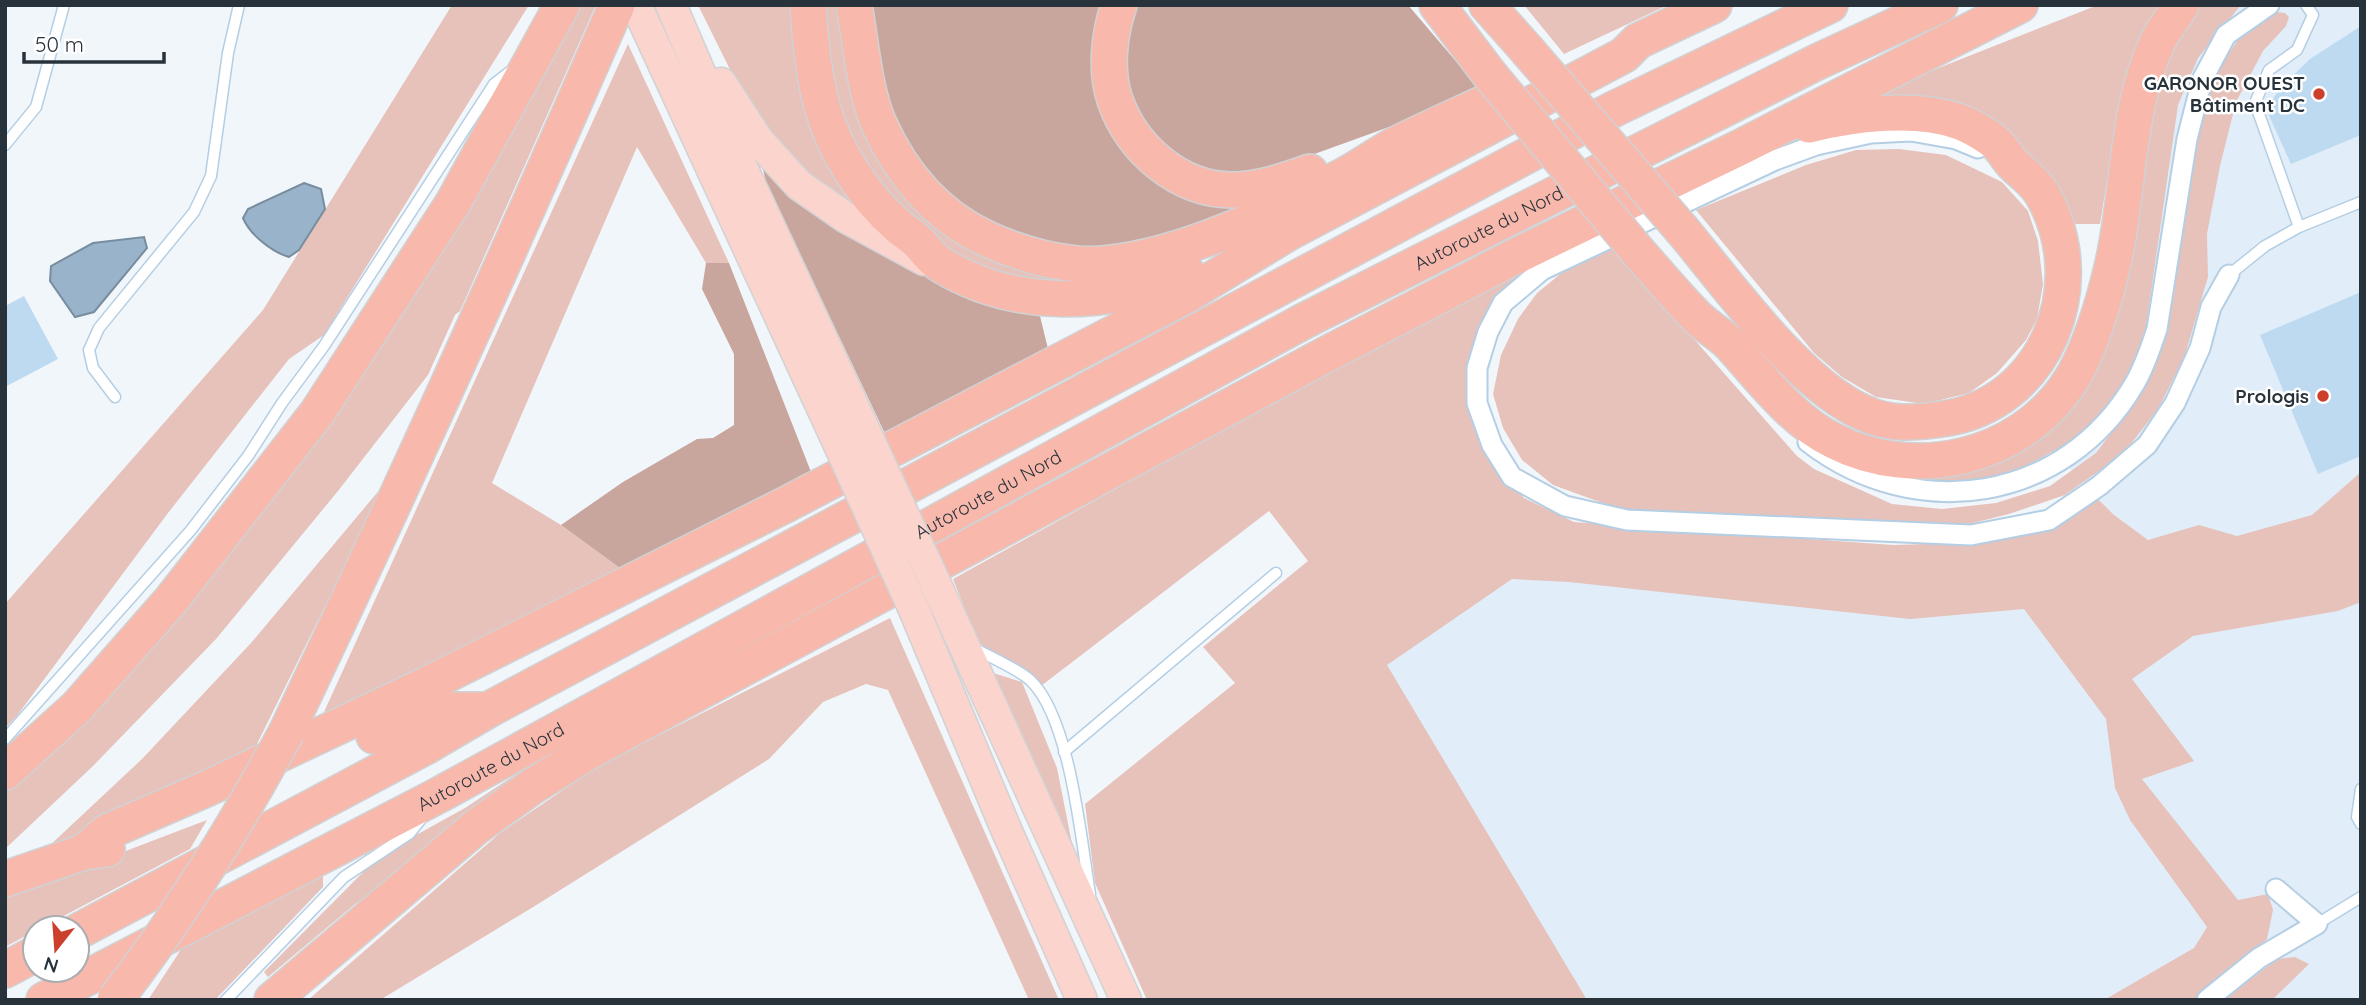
<svg xmlns="http://www.w3.org/2000/svg" width="2366" height="1005" viewBox="0 0 2366 1005" font-family="Quicksand,sans-serif">
	<style>
		.built { fill: #e1eef9 }
		.green { fill: #e6c2bb }
		.forest { fill: #c8a59d }
		.water { fill: #99b4ca; stroke: #778d9f; stroke-width: 2 }
		.building { fill: #bedaf1 }
		.lines { fill: none; stroke-linecap: round; stroke-linejoin: round }
		.lane-casing { stroke: #b4cee4; stroke-width: 13 }
		.street-casing { stroke: #b4cee4; stroke-width: 23 }
		.primary-casing { stroke: #d0d2d4; stroke-width: 33 }
		.highway-casing { stroke: #d0d2d4; stroke-width: 38 }
		.lane { stroke: #fff; stroke-width: 10 }
		.street { stroke: #fff; stroke-width: 19 }
		.primary { stroke: #fbd4cd; stroke-width: 30 }
		.highway { stroke: #f8b8ab; stroke-width: 35 }
		.primary-bridge-casing { stroke: #d0d2d4; stroke-width: 33; stroke-linecap: butt }
		.highway-bridge-casing { stroke: #d0d2d4; stroke-width: 38; stroke-linecap: butt }
		.primary-bridge { stroke: #fbd4cd; stroke-width: 30 }
		.highway-bridge { stroke: #f8b8ab; stroke-width: 35 }
		.poi-dot { fill: #cc402b; stroke: #fff; stroke-width: 2.5 }
		.labels { text-anchor: middle; dominant-baseline: central; stroke-width: 5; stroke-linejoin: round; paint-order: stroke }
		.poi-label { font-size: 19px; font-weight: bold; fill: #28323b; stroke: #fff; text-anchor: end }
		.street-label { font-size: 19px; fill: #28323b; stroke: #fff }
	</style>
	<rect width="100%" height="100%" fill="#f1f6fb"/>
	<path class="built" d="M2217 5H2361V1000H1497L1288 674 1563 550 1957 573 2114 515 2038 435 2171 90Z"/>
	<path class="green" d="M452 5H529L324 335 289 359 168 513 16 717 5 728V604L263 310Z
		M577 5H596L460 311 455 315 428 375 338 491 216 639 93 766 5 849V792L94 707Z
		M698 5H801L866 219 820 192 754 118Z
		M826 5H843L1100 272 1074 285 1003 275 947 249 877 185 848 130 831 76Z
		M1524 5H1668L1564 54Z
		M2098 5H2164L2140 58 2115 131 2100 224H2069L2055 189 2025 150 1988 123 1865 97Z
		M2200 5H2241L2198 58 2178 105 2145 334 2129 380 2107 410 2066 444 2016 472 1963 482 1903 478 2072 401 2151 98 2168 55Z
		M2276 12 2285 13 2289 17 2286 26 2263 51 2236 102 2220 166 2207 234 2208 277 2184 358 2158 409 2123 454 2065 495 2009 514 1965 525 1619 509 1553 485 1522 460 1503 428 1493 394 1501 355 1518 319 1537 293 1569 267 1612 246 1797 456 1814 469 1892 504 1942 509 1996 503 2050 486 2096 453 2137 399 2161 351 2174 293 2197 140 2215 73 2240 37 2259 20Z
		M628 44 729 263H706L637 147 492 483 561 525 624 571 366 700 324 712Z
		M1899 149 1946 155 2002 182 2028 211 2038 241 2043 284 2037 319 2026 340 1997 373 1969 393 1924 404 1876 397 1842 377 1814 353 1696 210 1806 165 1856 150Z
		M1539 262 1474 360 1493 462 1524 498 1574 522 1893 545 1965 543 2092 493 2114 515 2148 540 2199 525 2237 536 2312 515 2361 472V602L2338 611 2193 636 2132 679 2194 761 2142 779 2238 900 2268 894 2273 910 2267 939 2197 1000H2104L2194 948 2207 927 2130 820 2115 788 2106 719 2024 609 1910 619 1569 582 1512 579 1387 665 1587 1000H1147L1095 883 1085 804 1235 683 1203 647 1308 561 1269 511 1041 686 978 642 953 579 1504 274Z
		M387 481 253 752 179 789 47 848 142 759 251 643Z
		M890 618 1059 1000H1029L888 690 866 684 823 702 769 759 538 904 380 1000H308L500 833 598 766Z
		M993 673 1022 682 1057 768 1075 859Z
		M564 745 569 751 354 905 268 977 264 972 380 855 465 808 542 757Z
		M207 820 190 849 41 928H35V931L5 947V897Z
		M323 874V887L215 1000H148L182 948Z
		M2295 957 2309 964 2272 1000H2223L2277 959Z"/>
	<path class="forest" d="M870 5H1110L1111 112 1248 205 1186 231 1118 250 1041 245 1007 232 961 207 920 166 890 116Z
		M1136 5H1408L1483 93 1273 169 1226 175 1182 164 1154 137 1130 93 1124 51 1128 21Z
		M761 161 859 239 929 278 1039 312 1050 357 888 440 766 182Z
		M706 263H729L813 477 624 571 561 525 623 482 697 439 713 438 734 425V354L702 289Z"/>
	<path class="water" d="M304 183 321 189 325 209 299 250 289 257C272 252 250 235 243 218L248 209Z
		M144 237 147 248 94 312 75 317 50 281 51 266 93 243Z"/>
	<path class="building" d="M2361 26V135L2291 164 2266 109 2280 88 2310 59Z
		M2361 292V456L2318 474 2260 335Z
		M24 296 58 359 5 387V306Z"/>
	<g class="lines">
		<g class="lane-casing">
			<path id="lane" d="M5 145 36 107 64 5
				M2299 227 2361 202
				M2229 275 2265 246 2299 227 2255 103 2269 70 2297 50 2313 15 2306 5
				M115 397 93 368 89 350 99 328 194 212 211 176 228 53 239 5
				M974 648C988 656 1018 669 1030 680 1070 717 1081 839 1090 894
				M5 739 191 530 248 456 282 403 324 346 494 84 511 71
				M1064 752 1276 573
				M2361 789 2357 817 2361 824
				M2317 924 2361 897
				M226 1000 344 877 410 833 422 818"/>
		</g>
		<g class="street-casing">
			<path id="street" d="M1978 148 1956 139 1911 131 1871 133 1816 145 1775 160 1542 270 1503 303 1488 332 1477 368V403L1492 445 1512 477 1565 506 1627 520 1971 535 2049 520 2099 486 2147 445 2175 403 2200 348 2211 307 2229 275
				M1808 442C1915 525 2065 503 2135 383 2145 366 2151 347 2157 329L2187 139 2202 80 2226 35 2269 5
				M2207 1000 2259 958 2317 924 2276 889"/>
		</g>
		<g class="primary-casing">
			<path id="primary" d="M636 5 839 445
				M671 5 726 133 865 431
				M721 83 758 140 799 185 845 217 924 260
				M940 593 1126 1000
				M912 605 1006 829 1082 1000"/>
		</g>
		<g class="highway-casing">
			<g id="highway">
				<path d="M808 5C810 39 813 73 822 106 834 150 863 196 898 226 903 231 909 234 915 239 924 247 931 259 941 265 1017 311 1108 306 1188 274"/>
				<path d="M854 5C861 42 864 90 879 124 901 173 936 215 985 238 1019 254 1065 267 1103 264 1183 257 1274 212 1345 175 1362 166 1378 154 1395 145 1427 129 1459 115 1491 100"/>
				<path d="M1119 5C1109 34 1105 71 1115 100 1132 149 1179 190 1232 190 1259 190 1285 181 1310 172"/>
				<path d="M1437 5 1490 75"/>
				<path d="M1487 5 1527 50"/>
				<path d="M1683 231C1729 286 1799 385 1864 413 1890 425 1914 423 1942 419 2047 405 2094 283 2042 194 2035 182 2023 174 2013 164 2007 158 2003 149 1996 143 1988 136 1971 126 1960 122 1916 106 1854 114 1809 125"/>
				<path d="M1640 254C1659 275 1677 297 1697 317 1707 327 1720 334 1730 344 1761 378 1791 420 1834 441 1914 482 2019 459 2069 383 2089 353 2105 299 2113 263 2130 189 2125 111 2158 41 2164 28 2174 17 2181 5"/>
				<path d="M287 731C401 491 511 249 617 5"/>
				<path d="M374 736 430 710H488"/>
				<path d="M5 772 77 707 172 599 317 413 453 203 562 5"/>
				<path d="M84 852 107 832 206 789 428 684 787 504 1185 296 1288 233 1624 55 1638 41 1714 5"/>
				<path d="M5 879 84 852 107 849"/>
				<path d="M77 932 425 747 488 710 1614 109 1830 5"/>
				<path d="M5 970 35 954"/>
				<path id="s1" d="M44 1000 439 795 1304 321 1817 62 1940 5"/>
				<path d="M272 1000 476 827 533 786 588 752 1327 354 1512 258 1741 147 2020 5"/>
			</g>
		</g>
		<use href="#lane" class="lane"/>
		<use href="#street" class="street"/>
		<use href="#primary" class="primary"/>
		<use href="#highway" class="highway"/>
		<g class="primary-bridge-casing">
			<path id="primary-bridge" d="M865 431 940 593
				M839 445 912 605"/>
		</g>
		<g class="highway-bridge-casing">
			<path id="highway-bridge" d="M1527 50 1683 231
				M1490 75 1640 254
				M115 1000C181 915 236 825 287 731"/>
		</g>
		<use href="#primary-bridge" class="primary-bridge"/>
		<use href="#highway-bridge" class="highway-bridge"/>
	</g>
	<g class="poi-dot">
		<circle cx="2319" cy="94" r="7"/>
		<circle cx="2323" cy="396" r="7"/>
	</g>
	<g class="labels">
		<g class="poi-label">
			<text x="2305" y="83">GARONOR OUEST<tspan x="2305" dy="22">Bâtiment DC</tspan></text>
			<text x="2309" y="396">Prologis</text>
		</g>
		<g class="street-label">
			<text stroke="none"><textPath href="#s1" startOffset="1638">Autoroute du Nord</textPath></text>
			<text stroke="none"><textPath href="#s1" startOffset="1071">Autoroute du Nord</textPath></text>
			<text stroke="none"><textPath href="#s1" startOffset="504">Autoroute du Nord</textPath></text>
		</g>
	</g>
	<rect width="2366" height="1005" fill="none" stroke="#28323b" stroke-width="14"/>
	<g transform="translate(56 949) rotate(197)"><circle r="33" fill="#ffffff" stroke="#a9adb1" stroke-width="2"/>
	<path d="M0-5L12 26L0 18L-12 26Z" fill="#cc402b"/>
	<text y="-10" font-size="19" font-weight="bold" text-anchor="middle" fill="#28323b">N</text>
	</g>
	<path d="M24 52v10h140v-10" fill="none" stroke="#28323b" stroke-width="3.5"/>
	<text x="35" y="52" font-size="21" fill="#28323b" stroke="#ffffff" stroke-width="5" paint-order="stroke">50 m</text>
</svg>
